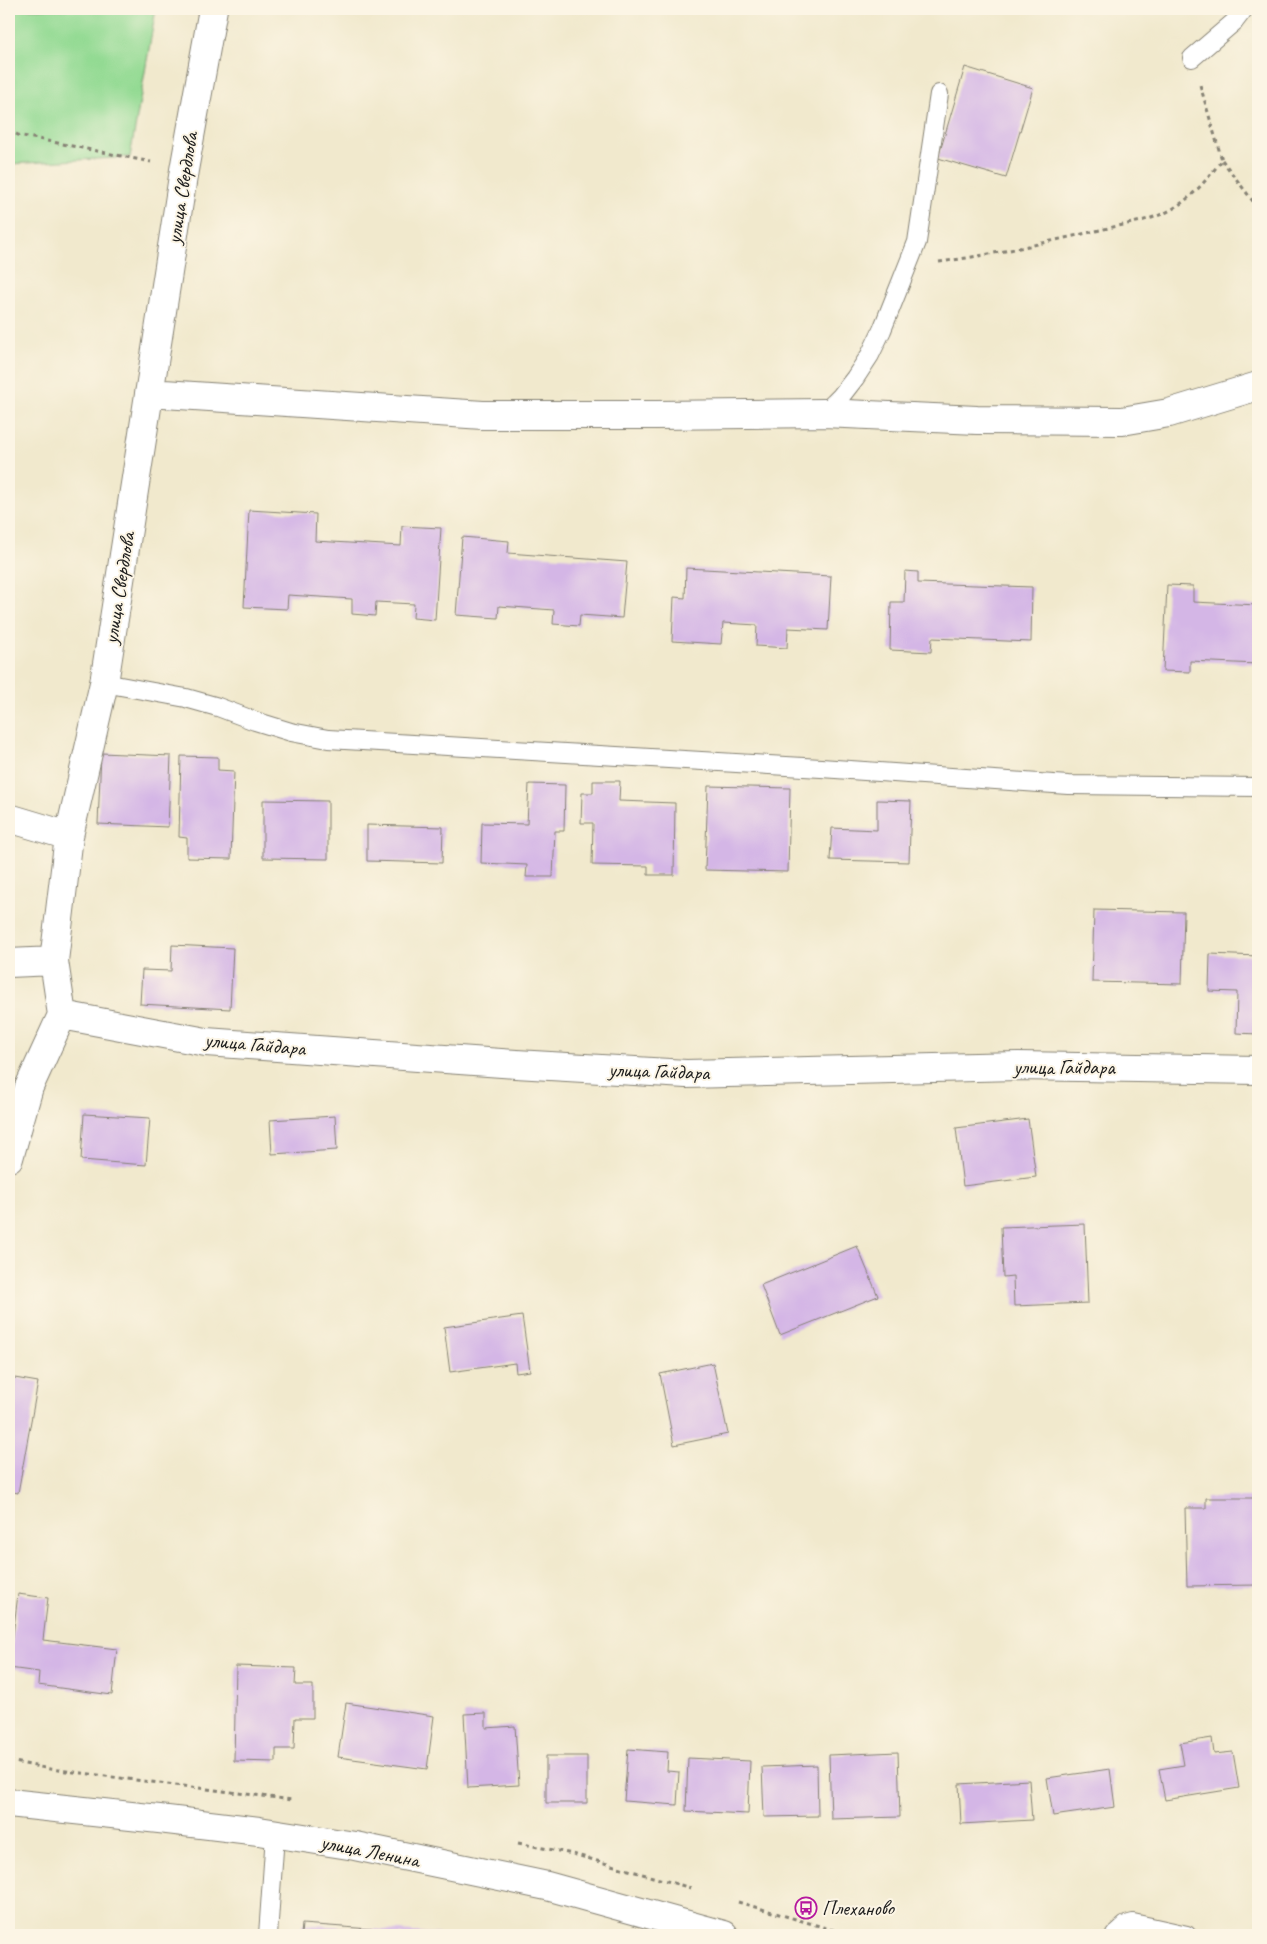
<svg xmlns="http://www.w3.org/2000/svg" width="1267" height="1944" viewBox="0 0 1267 1944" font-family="Caveat,sans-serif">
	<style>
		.green { fill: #93da93; stroke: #587b58 }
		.building { fill: #d4b6e6 }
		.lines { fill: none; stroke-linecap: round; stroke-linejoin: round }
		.service-casing { stroke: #868274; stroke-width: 20 }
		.minor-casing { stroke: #868274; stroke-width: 30 }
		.secondary-casing { stroke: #868274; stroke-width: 30 }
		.path { stroke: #868274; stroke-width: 3; stroke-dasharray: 4 4; stroke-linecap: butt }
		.service { stroke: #fff; stroke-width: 18 }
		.minor { stroke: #fff; stroke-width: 28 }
		.secondary { stroke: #fff; stroke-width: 28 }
		.labels { text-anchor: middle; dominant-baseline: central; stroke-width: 4; stroke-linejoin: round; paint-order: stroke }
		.street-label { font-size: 21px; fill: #1c1c1c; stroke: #fcf5e5 }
		.poi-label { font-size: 21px; fill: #1c1c1c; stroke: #fcf5e5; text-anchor: start }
	</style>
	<rect width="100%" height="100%" fill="#fcf5e5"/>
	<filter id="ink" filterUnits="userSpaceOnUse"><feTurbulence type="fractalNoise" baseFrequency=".02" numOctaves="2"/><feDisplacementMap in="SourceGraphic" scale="10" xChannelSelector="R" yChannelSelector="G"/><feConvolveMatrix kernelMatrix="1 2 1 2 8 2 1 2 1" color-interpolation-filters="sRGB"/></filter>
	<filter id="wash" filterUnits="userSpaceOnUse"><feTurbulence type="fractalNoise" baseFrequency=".0096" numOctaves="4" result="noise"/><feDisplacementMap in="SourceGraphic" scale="20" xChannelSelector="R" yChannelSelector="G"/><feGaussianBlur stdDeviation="1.12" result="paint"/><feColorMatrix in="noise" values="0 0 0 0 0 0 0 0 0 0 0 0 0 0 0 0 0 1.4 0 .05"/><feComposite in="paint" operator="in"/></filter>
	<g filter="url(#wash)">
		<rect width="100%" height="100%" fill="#f1e9cd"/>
		<path class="green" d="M9 9H156L130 157 9 164Z"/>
		<g id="blocks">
			<path class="building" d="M1205 9H1222L1220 14Z
				M965 67 1033 88 1006 178 938 158Z
				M249 510 316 514 315 541 401 546 402 526 441 528 435 620 413 618 414 604 376 602 375 616 352 614V599L288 595 287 609 244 607Z
				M462 537 509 541 508 553 627 562 622 618 580 615 579 626 553 624 554 610 499 606 498 618 456 615Z
				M686 568 831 576 828 630 788 628 787 648 756 646 757 625 723 623 721 644 672 641 674 597 685 598Z
				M905 571 918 572V583L1032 587 1031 642 932 638 931 652 890 650 891 602H904Z
				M1167 585 1193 586V602L1258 605V664L1190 661V672L1163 671Z
				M101 753 171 756 168 827 98 824Z
				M181 756 218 757V770L234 771 231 859 187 858V838L179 837Z
				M593 781H620L619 801 675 803 674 875H648V866L592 865 593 823H581L582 793H593Z
				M529 784 565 785 564 831H555L553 877H526L527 865 481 863 482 823 527 824Z
				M708 786 790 788 788 872 705 870Z
				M263 800 328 801V859L263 858Z
				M877 800 911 801 909 862 830 860 832 828 877 830Z
				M367 825 443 827 442 863 367 861Z
				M1094 910 1184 912 1182 984 1092 982Z
				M172 945 233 948 230 1009 140 1004 142 970 171 971Z
				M1210 954 1258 956V1034L1236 1033 1237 992 1209 991Z
				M84 1114 150 1118 146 1165 81 1160Z
				M335 1116 337 1150 272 1154 270 1120Z
				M1028 1119 1036 1177 963 1186 956 1128Z
				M1085 1224 1088 1303 1014 1306 1013 1276 1003 1277 1001 1227Z
				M857 1246 878 1296 780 1335 761 1285Z
				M522 1316 530 1371 516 1373 515 1363 450 1372 444 1327Z
				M713 1363 728 1434 674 1445 660 1374Z
				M9 1377 38 1382 18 1493 9 1491Z
				M1206 1498H1258V1585L1187 1586 1185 1508H1206Z
				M18 1594 48 1598 43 1640 117 1649 112 1695 38 1685 39 1672 9 1668Z
				M236 1666 296 1668 295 1685H313V1718H295L294 1749H276V1762L234 1761Z
				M346 1703 434 1716 427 1769 338 1757Z
				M486 1713V1728L515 1726 519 1785 468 1788 464 1714Z
				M1212 1738 1214 1754 1233 1752 1239 1788 1165 1800 1159 1769 1184 1765 1180 1743Z
				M628 1749 668 1752 667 1771 679 1772 677 1805 624 1801Z
				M898 1752 900 1817 831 1819 829 1755Z
				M546 1756H587V1803H546Z
				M688 1758 750 1761 748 1814 686 1811Z
				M817 1765 818 1816 764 1817 762 1767Z
				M1110 1769 1115 1807 1053 1816 1047 1778Z
				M1029 1780 1032 1820 961 1824 959 1784Z
				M302 1924 439 1934V1935H301Z"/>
		</g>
	</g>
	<g filter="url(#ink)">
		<use href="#blocks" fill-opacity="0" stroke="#868274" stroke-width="1"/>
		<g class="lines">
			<g class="service-casing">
				<path id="service" d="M1192 58 1234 22 1244 9
					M824 413 841 396 855 378 870 355 882 330 917 242 939 94
					M104 683 186 698 218 707 255 721 291 732 328 739 821 768 1068 785 1258 787
					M268 1935 275 1835
					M1115 1935 1126 1925 1133 1923 1187 1935"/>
			</g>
			<g class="minor-casing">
				<path id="minor" d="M149 393 483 415H656L824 413 977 420 1122 421 1169 413 1258 386
					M9 818 69 836
					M9 963 54 961
					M62 1015 206 1042 516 1064 686 1074 1018 1066 1258 1070
					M9 1158 29 1087 62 1015 54 961 69 836 104 683 184 170 213 9"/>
			</g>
			<g class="secondary-casing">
				<path id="secondary" d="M9 1803 159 1819 259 1831 355 1846 547 1886 724 1935"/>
			</g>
			<path class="path" d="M9 130 18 135 151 162
				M1222 160 1258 208
				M939 262C993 255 1047 242 1100 230 1124 224 1153 221 1174 208 1194 196 1208 178 1222 160L1200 85
				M9 1761 50 1769 293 1800
				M518 1843 573 1854 691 1888
				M738 1902 850 1935"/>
			<use href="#service" class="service"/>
			<use href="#minor" class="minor"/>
			<use href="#secondary" class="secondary"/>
		</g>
	</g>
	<defs>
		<g id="bus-ring" transform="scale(1.125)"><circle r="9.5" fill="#fcf5e5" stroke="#b5179e" stroke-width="1.5"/><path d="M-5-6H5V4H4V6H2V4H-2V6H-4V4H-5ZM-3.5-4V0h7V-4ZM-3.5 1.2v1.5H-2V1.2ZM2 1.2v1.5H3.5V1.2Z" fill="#b5179e"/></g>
	</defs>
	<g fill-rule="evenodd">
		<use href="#bus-ring" x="806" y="1908"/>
	</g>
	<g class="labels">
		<g class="street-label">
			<text transform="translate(182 188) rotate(-81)">улица Свердлова</text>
			<text transform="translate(119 588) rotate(-81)">улица Свердлова</text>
			<text transform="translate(255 1044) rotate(5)">улица Гайдара</text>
			<text x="1064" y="1067">улица Гайдара</text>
			<text transform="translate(659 1071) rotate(2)">улица Гайдара</text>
			<text transform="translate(370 1851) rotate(11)">улица Ленина</text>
		</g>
		<g class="poi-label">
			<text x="822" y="1908">Плеханово</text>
		</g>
	</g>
	<rect width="1267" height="1944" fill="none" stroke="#fcf5e5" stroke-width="30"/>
</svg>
